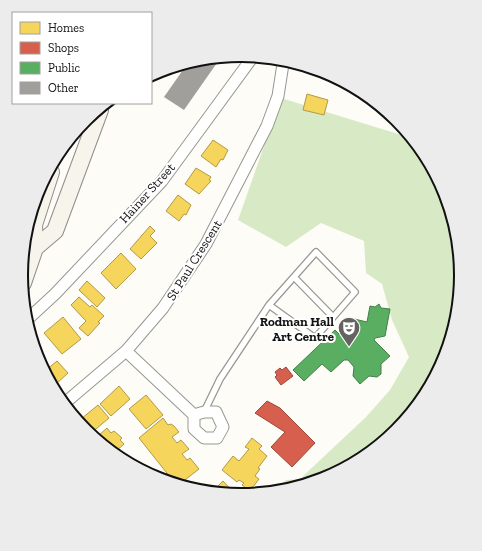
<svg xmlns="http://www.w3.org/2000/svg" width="482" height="551" viewBox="0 0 482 551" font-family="'Zilla Slab',serif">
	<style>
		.forest { fill: #d8eac5 }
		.homes { fill: #f6d55c; stroke: #b19a46 }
		.shops { fill: #d6604d; stroke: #9b483b }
		.public { fill: #5aae61; stroke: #447f49 }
		.building { fill: #a19f9c }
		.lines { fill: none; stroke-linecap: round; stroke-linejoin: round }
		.service-casing { stroke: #979795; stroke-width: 8 }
		.minor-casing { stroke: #979795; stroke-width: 13 }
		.secondary-casing { stroke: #8e8d8b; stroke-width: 18 }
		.service { stroke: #fffffe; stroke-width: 5.5 }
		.minor { stroke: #fffffe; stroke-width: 11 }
		.secondary { stroke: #f6f4eb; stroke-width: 16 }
		.labels { text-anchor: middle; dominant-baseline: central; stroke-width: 4; stroke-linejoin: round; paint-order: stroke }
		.street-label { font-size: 13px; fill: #111; stroke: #fff }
		.poi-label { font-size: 13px; font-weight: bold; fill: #111; stroke: #fff; text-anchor: end }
		.rim { fill: none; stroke: #111; stroke-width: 2 }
	</style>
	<rect width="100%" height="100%" fill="#fdfcf7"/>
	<path class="forest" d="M281 98 408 137 444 192 461 276 444 360 396 431 325 479 277 488 286 480 300 479 366 417 390 390 409 357 392 320 382 284 366 273 364 241 321 223 286 247 238 220Z"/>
	<path class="homes" d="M307 94 328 100 324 115 303 110Z
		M213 140 228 150 223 160 221 159 216 167 201 156Z
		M196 168 211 177 209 180 211 181 199 194 185 184Z
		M178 195 191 205 186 215 184 214 179 221 166 211Z
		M150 226 155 231 150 236 157 243 141 259 130 249Z
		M121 253 136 269 116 289 101 273Z
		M87 281 105 298 97 307 79 290Z
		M79 297 90 307 92 305 104 316 98 322 100 323 88 336 79 328 86 321 71 305Z
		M63 317 81 339 62 354 44 333Z
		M57 361 68 373 55 385 45 371Z
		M119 386 130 399 111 416 100 404Z
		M146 395 163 415 146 429 129 409Z
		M98 405 109 418 90 434 83 427 86 424 81 419Z
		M163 418 168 425 171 424 174 426 179 432 172 437 177 443 181 440 189 449 182 454 187 460 190 458 199 469 181 483 174 482 139 438Z
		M107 428 111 433 114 431 122 438 120 440 124 444 116 451 105 444 98 436Z
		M252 438 262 446 259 449 267 456 258 468 260 469 255 476 259 479 250 491 242 485 244 483 239 480 237 482 222 470 233 456 239 461 249 449 245 447Z
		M223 481 235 494 214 490Z"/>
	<path class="shops" d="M286 367 293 376 281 385 275 377 277 375 275 372 280 368 282 370Z
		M267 401 280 408 315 443 292 467 271 447 285 432 255 413Z"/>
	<path class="public" d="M379 304 381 308 390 309 385 336 375 338 374 340 390 356 381 364V374L377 377 369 376 360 384 353 376 354 367 348 360H344L331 372 322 364 304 381 293 370 335 330 339 334 343 332 347 327 350 318 367 322 370 306 375 307Z"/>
	<path class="building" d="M219 60 184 110 164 97 185 67Z"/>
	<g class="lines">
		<g class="service-casing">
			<path id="service" d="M294 277 333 317
				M204 412 220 379 269 305 315 338 355 292 316 252 269 305"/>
		</g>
		<g class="minor-casing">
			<path id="minor" d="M29 318 55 294 162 181 252 58
				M126 351 194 415V429L204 438H217L223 427 216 412H204L194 415
				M66 402 126 351 163 308 206 244 267 126 278 96 283 64"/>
		</g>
		<g class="secondary-casing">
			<path id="secondary" d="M35 248 55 231 100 110
				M23 283 35 248 34 225 51 172"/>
		</g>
		<use href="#service" class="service"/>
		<use href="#minor" class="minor"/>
		<use href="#secondary" class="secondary"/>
	</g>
	<defs>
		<g id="theatre-pin" transform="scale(1.15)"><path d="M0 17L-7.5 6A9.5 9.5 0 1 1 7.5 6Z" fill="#646362" stroke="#fff"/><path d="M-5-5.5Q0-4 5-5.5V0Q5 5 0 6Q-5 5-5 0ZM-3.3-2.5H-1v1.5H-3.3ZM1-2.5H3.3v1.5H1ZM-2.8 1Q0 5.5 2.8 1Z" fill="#fff"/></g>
	</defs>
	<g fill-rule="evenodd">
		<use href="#theatre-pin" x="349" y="328"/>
	</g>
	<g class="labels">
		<g class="street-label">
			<text transform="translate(147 193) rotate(-48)">Hainer Street</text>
			<text transform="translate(194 260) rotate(-58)">St Paul Crescent</text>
		</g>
		<g class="poi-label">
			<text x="334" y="321">Rodman Hall<tspan x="334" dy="15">Art Centre</tspan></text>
		</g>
	</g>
	<path d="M0 0H482V551H0ZM28 275a213 213 0 1 1 426 0a213 213 0 1 1-426 0Z" fill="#ececec" fill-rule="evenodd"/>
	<path class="rim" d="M28 275a213 213 0 1 1 426 0a213 213 0 1 1-426 0Z"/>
	<rect x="12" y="12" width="140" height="92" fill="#ffffff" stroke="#a0a0a0"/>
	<rect x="20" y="22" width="20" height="12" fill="#f6d55c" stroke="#a0a0a0"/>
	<text x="48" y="32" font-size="12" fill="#111111">Homes</text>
	<rect x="20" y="42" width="20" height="12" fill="#d6604d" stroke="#a0a0a0"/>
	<text x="48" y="52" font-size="12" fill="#111111">Shops</text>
	<rect x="20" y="62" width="20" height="12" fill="#5aae61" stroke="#a0a0a0"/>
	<text x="48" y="72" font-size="12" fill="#111111">Public</text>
	<rect x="20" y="82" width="20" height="12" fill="#a19f9c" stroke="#a0a0a0"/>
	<text x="48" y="92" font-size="12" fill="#111111">Other</text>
</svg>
